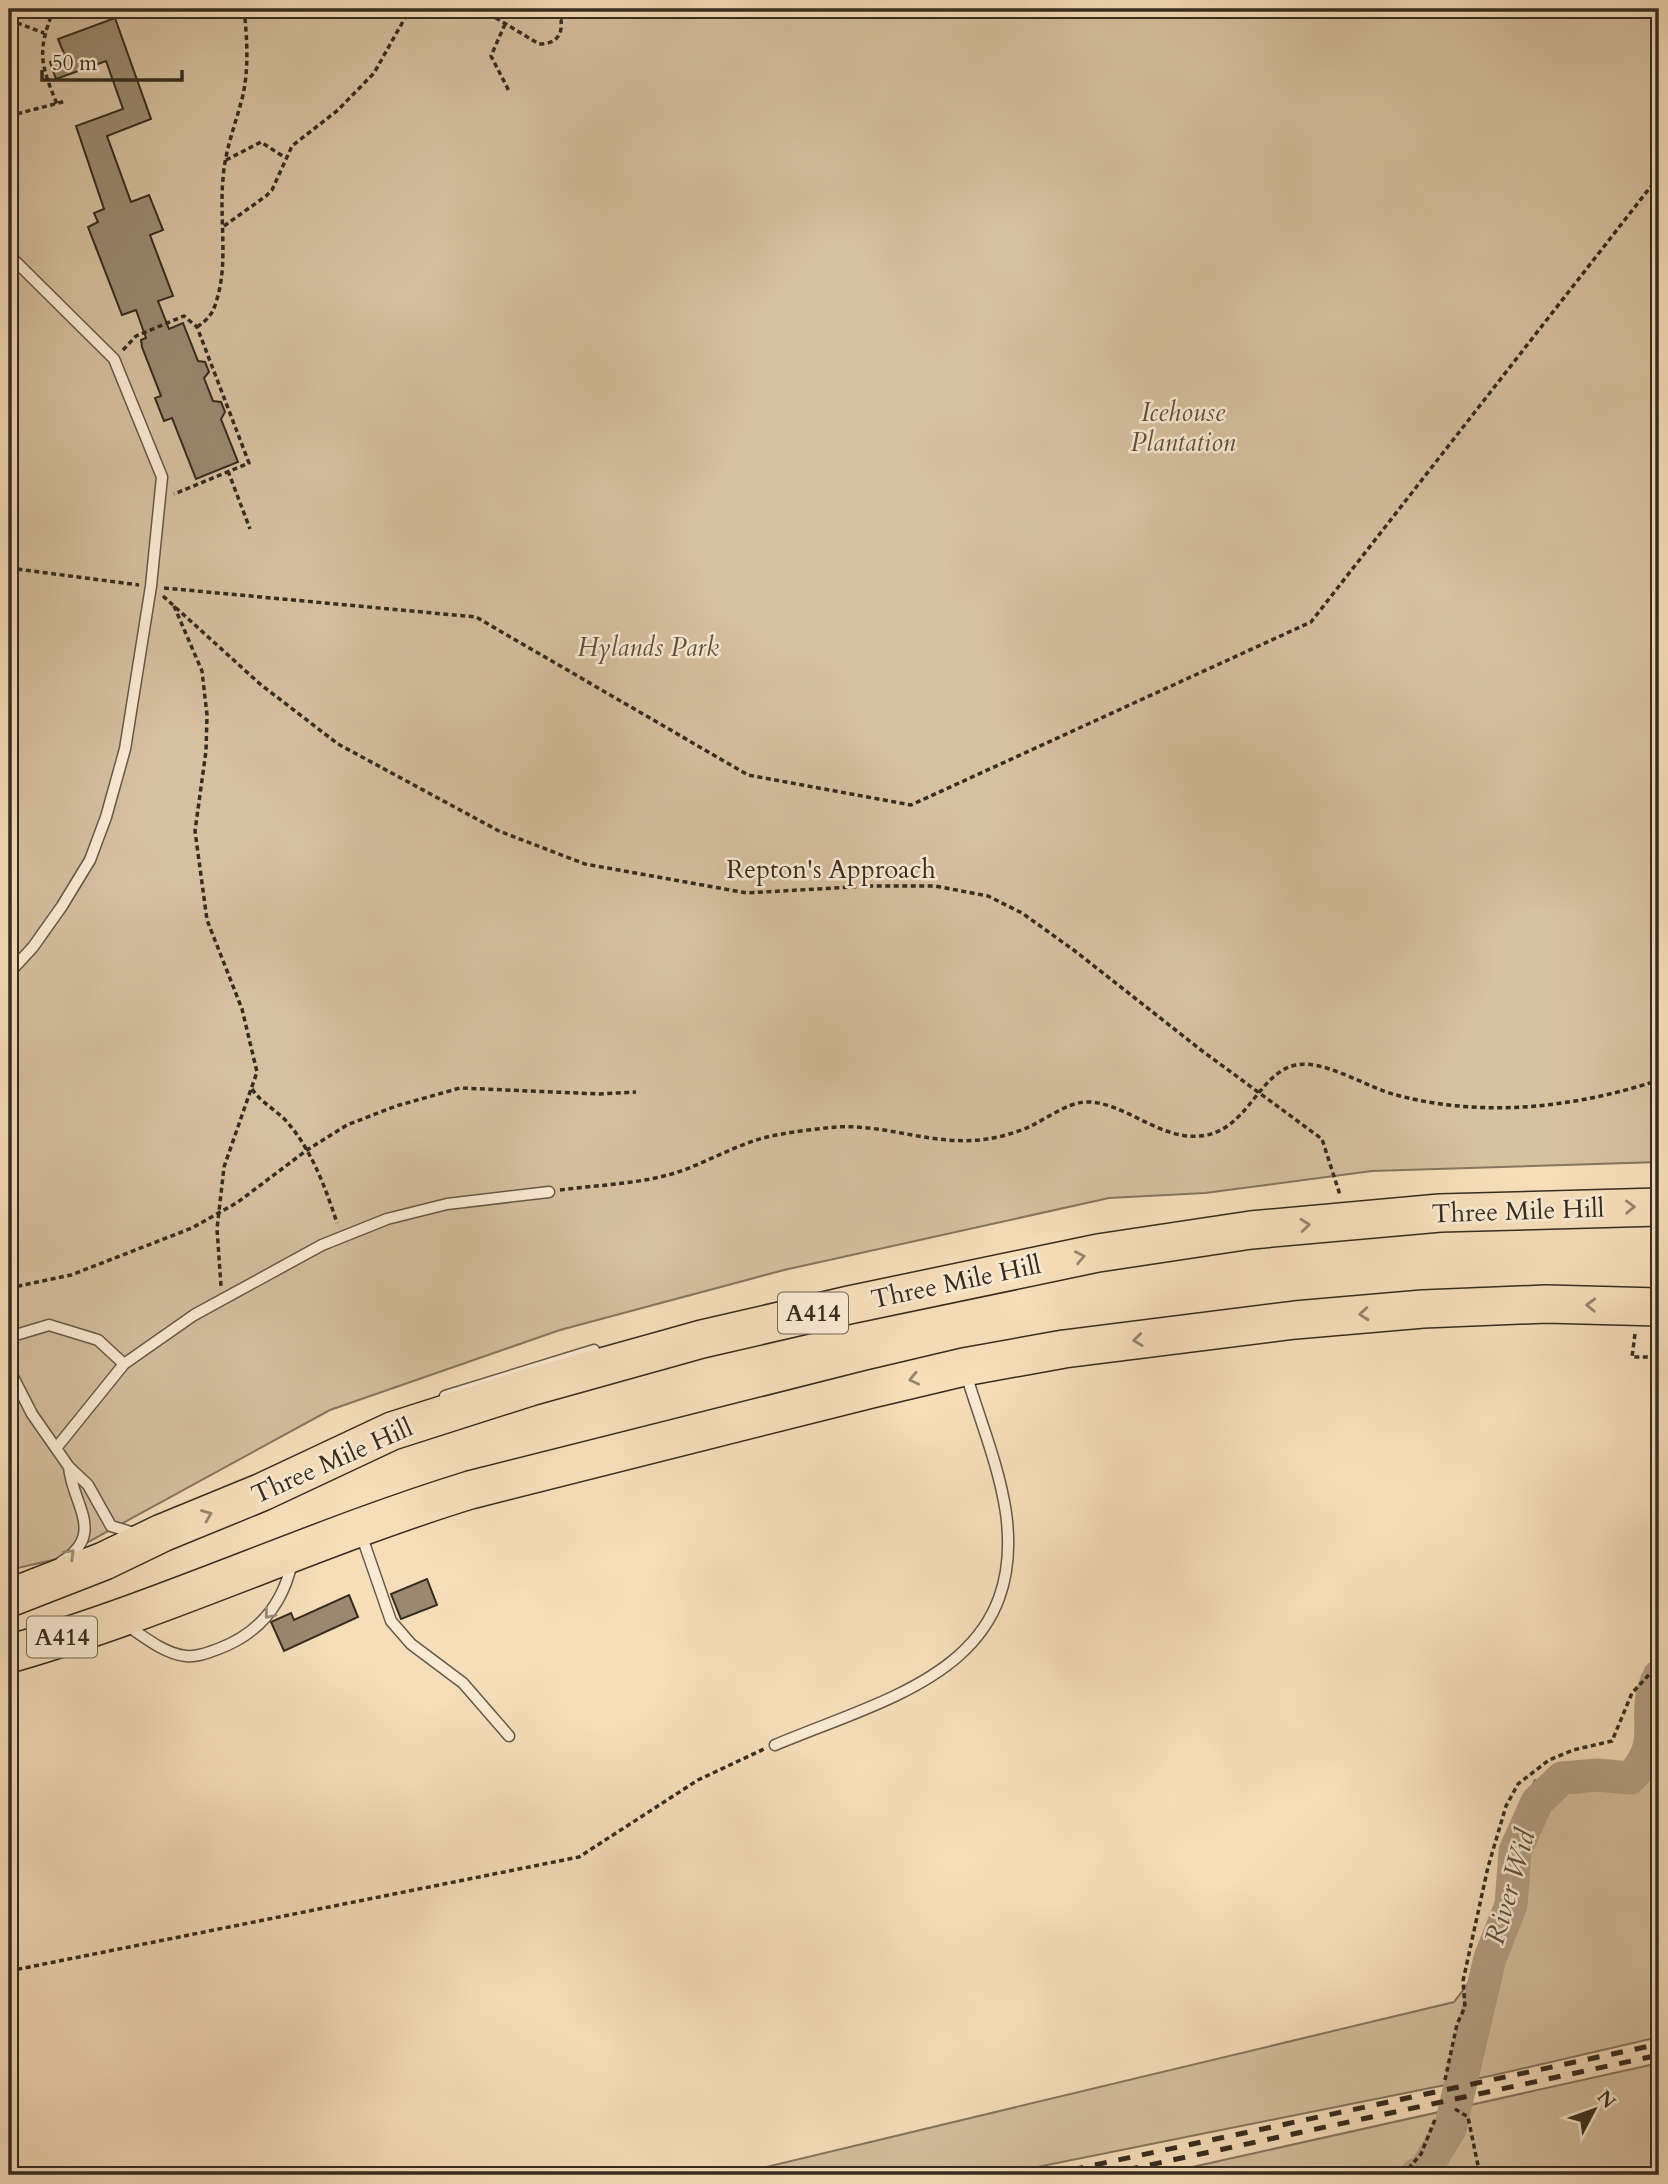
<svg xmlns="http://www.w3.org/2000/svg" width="1668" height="2184" viewBox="0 0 1668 2184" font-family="Cardo,serif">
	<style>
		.green { fill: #d5c0a0; stroke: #867660; stroke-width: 2 }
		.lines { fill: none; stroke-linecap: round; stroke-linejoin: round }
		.river { stroke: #b5a186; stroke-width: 33 }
		.building { fill: #9a8970; stroke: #362c1f; stroke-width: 2 }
		.lane-casing { stroke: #665846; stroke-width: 13 }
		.highway-casing { stroke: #362c1f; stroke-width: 40 }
		.path { stroke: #362c1f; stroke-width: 3.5; stroke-dasharray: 5 3.5; stroke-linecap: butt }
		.lane { stroke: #f9ead3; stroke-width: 10 }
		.highway { stroke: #f6debb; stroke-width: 37 }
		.rail { stroke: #362c1f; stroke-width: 5; stroke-dasharray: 12 12; stroke-linecap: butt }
		.oneway { stroke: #96856d }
		.oneway2 { stroke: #988b79 }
		.labels { text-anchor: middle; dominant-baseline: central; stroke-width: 5; stroke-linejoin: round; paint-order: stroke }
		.shield { fill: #f9ead3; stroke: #706555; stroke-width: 2 }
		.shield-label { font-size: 24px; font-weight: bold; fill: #362c1f }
		.park-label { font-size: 26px; font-style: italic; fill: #5e513f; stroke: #f9ead3 }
		.street-label { font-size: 26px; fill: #362c1f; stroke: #f9ead3 }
		.water-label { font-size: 28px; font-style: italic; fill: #5c4f3e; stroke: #f9ead3 }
	</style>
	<rect width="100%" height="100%" fill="#f6debb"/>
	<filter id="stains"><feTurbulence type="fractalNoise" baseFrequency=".00286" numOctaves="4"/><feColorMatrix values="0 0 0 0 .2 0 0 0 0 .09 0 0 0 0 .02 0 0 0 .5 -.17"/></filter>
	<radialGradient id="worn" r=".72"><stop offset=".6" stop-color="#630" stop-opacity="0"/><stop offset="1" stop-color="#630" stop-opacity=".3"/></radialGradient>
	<path class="green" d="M9 9H1659V1162L1372 1171 1205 1193 1109 1198 784 1270 560 1330 330 1410 57 1559 9 1570Z
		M1659 1767V2037L1490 2076 997 2175H733L1454 2002 1519 1916 1500 1850 1535 1780 1573 1793 1643 1782Z
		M1659 2063V2175H1156Z"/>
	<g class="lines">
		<path class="river" d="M1416 2175 1425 2170 1450 2129 1490 1958 1511 1905 1515 1851 1537 1802 1562 1778 1598 1775 1630 1778C1668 1739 1638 1718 1659 1676"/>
	</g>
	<path class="building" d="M115 18 151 119 107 136 131 202 149 195 163 230 150 235 173 296 158 301 169 329 183 323 198 361 205 362 209 372 204 378 213 401 221 402 225 412 221 419 238 462 196 479 172 418 164 421 155 398 161 396 142 347 141 340 146 338 136 310 122 315 88 227 98 222 94 213 104 209 76 126 123 109 106 61 56 79 50 62 65 56 58 39Z
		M427 1579 437 1605 401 1619 391 1594Z
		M349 1595 358 1617 284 1651 271 1622 291 1613 294 1620Z"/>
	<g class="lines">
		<g class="lane-casing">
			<path id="lane" d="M9 255 114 359 162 477 151 586 125 749 106 817 90 860 62 906 33 947 9 973
				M9 1337 49 1325 98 1340 124 1364
				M9 1369 32 1414 69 1467 88 1485 111 1526 134 1533
				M445 1396 594 1350
				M57 1447 124 1364 194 1315 322 1245 387 1219 447 1204 549 1192
				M361 1534 391 1621 411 1644 463 1683 509 1736
				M61 1562C107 1534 72 1504 69 1467
				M128 1626C144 1637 165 1654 186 1656 197 1657 207 1653 218 1649 258 1634 283 1605 292 1562
				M775 1745C889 1697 1027 1669 1006 1513 999 1466 980 1420 966 1374"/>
		</g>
		<g class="highway-casing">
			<path id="highway" d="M9 1598 104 1561 162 1533 262 1492 392 1431 530 1387 702 1339 849 1305 1098 1253 1251 1230 1440 1213 1659 1207
				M9 1654C166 1609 314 1538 470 1490L871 1389 964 1367 1064 1349 1295 1320 1423 1309 1546 1304 1659 1307"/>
		</g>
		<path class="path" d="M54 9C37 51 40 63 57 104
			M481 9 539 44C555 44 563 36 561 20L545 9
			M493 15 496 9
			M9 20 44 33
			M505 24 491 56 509 91
			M9 116 66 101
			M226 160 261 142 284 157
			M224 226 266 196 272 190 292 146 338 110 374 73 410 9
			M197 327C207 320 213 314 216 302 229 264 219 219 223 179 225 149 236 123 243 95 249 67 247 37 244 9
			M123 350 136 336 184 316 197 327 249 463 174 494
			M228 471 250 529
			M9 568 139 585
			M164 588 476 617 748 775 911 805 1311 622 1659 176
			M163 596 260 684 338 744 499 831 585 864 747 893 868 886H935L988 896 1022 913 1075 951 1201 1050 1322 1139 1340 1195
			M174 606 202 671 207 715 206 751 195 831 207 920 242 1009 257 1072 224 1167 217 1229 221 1286
			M252 1089C262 1104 277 1110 288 1123 312 1151 326 1189 337 1223
			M560 1190C597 1185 639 1184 675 1173 706 1163 735 1145 767 1137 789 1132 814 1129 837 1127 888 1124 935 1147 987 1139 1001 1137 1018 1132 1031 1126 1047 1118 1066 1104 1084 1102 1123 1100 1158 1140 1200 1136 1248 1132 1257 1073 1296 1065 1324 1059 1368 1088 1396 1095 1483 1118 1574 1108 1659 1080
			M9 1288 71 1275 192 1228 238 1202 307 1150 347 1125 396 1106 460 1088 600 1094 636 1092
			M1635 1334 1632 1357H1659
			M9 1971 579 1857 698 1780 764 1749
			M1445 2080 1457 2024 1465 2007 1463 1981 1488 1867 1506 1806 1518 1784 1549 1760 1573 1750 1612 1741 1632 1693 1659 1664
			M1455 2109 1468 2117 1480 2175
			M1403 2175 1421 2154 1436 2117
			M1645 2175 1659 2171"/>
		<use href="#lane" class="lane"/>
		<use href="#highway" class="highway"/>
		<path class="rail" d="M1048 2175 1659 2044
			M1103 2175 1659 2055"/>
	</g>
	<defs><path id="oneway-chevron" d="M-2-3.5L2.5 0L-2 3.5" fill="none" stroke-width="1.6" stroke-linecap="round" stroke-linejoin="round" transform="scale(1.75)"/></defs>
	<g class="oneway">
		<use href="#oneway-chevron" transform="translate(1630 1207) rotate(-1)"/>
		<use href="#oneway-chevron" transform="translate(1305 1225) rotate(-5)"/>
		<use href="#oneway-chevron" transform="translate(1080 1257) rotate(-11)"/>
		<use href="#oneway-chevron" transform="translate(1591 1305) rotate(-178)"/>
		<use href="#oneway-chevron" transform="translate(1364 1314) rotate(175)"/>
		<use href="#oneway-chevron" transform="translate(1138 1340) rotate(173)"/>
		<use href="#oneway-chevron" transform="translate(914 1379) rotate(167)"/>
		<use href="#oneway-chevron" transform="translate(207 1515) rotate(-22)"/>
	</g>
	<g class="oneway2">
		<use href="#oneway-chevron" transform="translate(70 1554) rotate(-44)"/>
		<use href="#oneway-chevron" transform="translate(269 1614) rotate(130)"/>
	</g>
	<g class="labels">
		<g class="shield">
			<rect x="778" y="1292.5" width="70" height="41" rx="5"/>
			<rect x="27" y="1616.5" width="70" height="41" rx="5"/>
		</g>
		<g class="shield-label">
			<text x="813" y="1313">A414</text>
			<text x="62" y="1637">A414</text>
		</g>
		<g class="park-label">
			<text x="1183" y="412">Icehouse<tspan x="1183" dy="30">Plantation</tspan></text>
			<text x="648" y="647">Hylands Park</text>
		</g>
		<g class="street-label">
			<text x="831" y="869">Repton's Approach</text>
			<text transform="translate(1518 1211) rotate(-2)">Three Mile Hill</text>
			<text transform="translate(956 1282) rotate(-12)">Three Mile Hill</text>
			<text transform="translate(332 1461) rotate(-24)">Three Mile Hill</text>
		</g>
		<g class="water-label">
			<text transform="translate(1510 1887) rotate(-74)">River Wid</text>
		</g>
	</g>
	<rect width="1668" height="2184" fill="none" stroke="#f6debb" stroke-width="35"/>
	<rect x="10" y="10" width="1647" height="2163" fill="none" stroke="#362c1f" stroke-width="3.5"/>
	<rect x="18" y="18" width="1633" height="2149" fill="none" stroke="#362c1f" stroke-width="2"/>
	<g transform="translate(1594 2110) rotate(49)" stroke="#f9ead3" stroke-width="5" paint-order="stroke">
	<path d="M0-5L12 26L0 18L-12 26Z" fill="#362c1f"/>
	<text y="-10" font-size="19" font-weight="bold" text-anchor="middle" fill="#362c1f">N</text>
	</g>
	<path d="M42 70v10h140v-10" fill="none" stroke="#362c1f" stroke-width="3.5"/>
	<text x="52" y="70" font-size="21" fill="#362c1f" stroke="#f9ead3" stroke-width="5" paint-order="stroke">50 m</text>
	<rect width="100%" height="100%" filter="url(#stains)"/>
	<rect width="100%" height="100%" fill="url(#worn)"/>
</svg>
